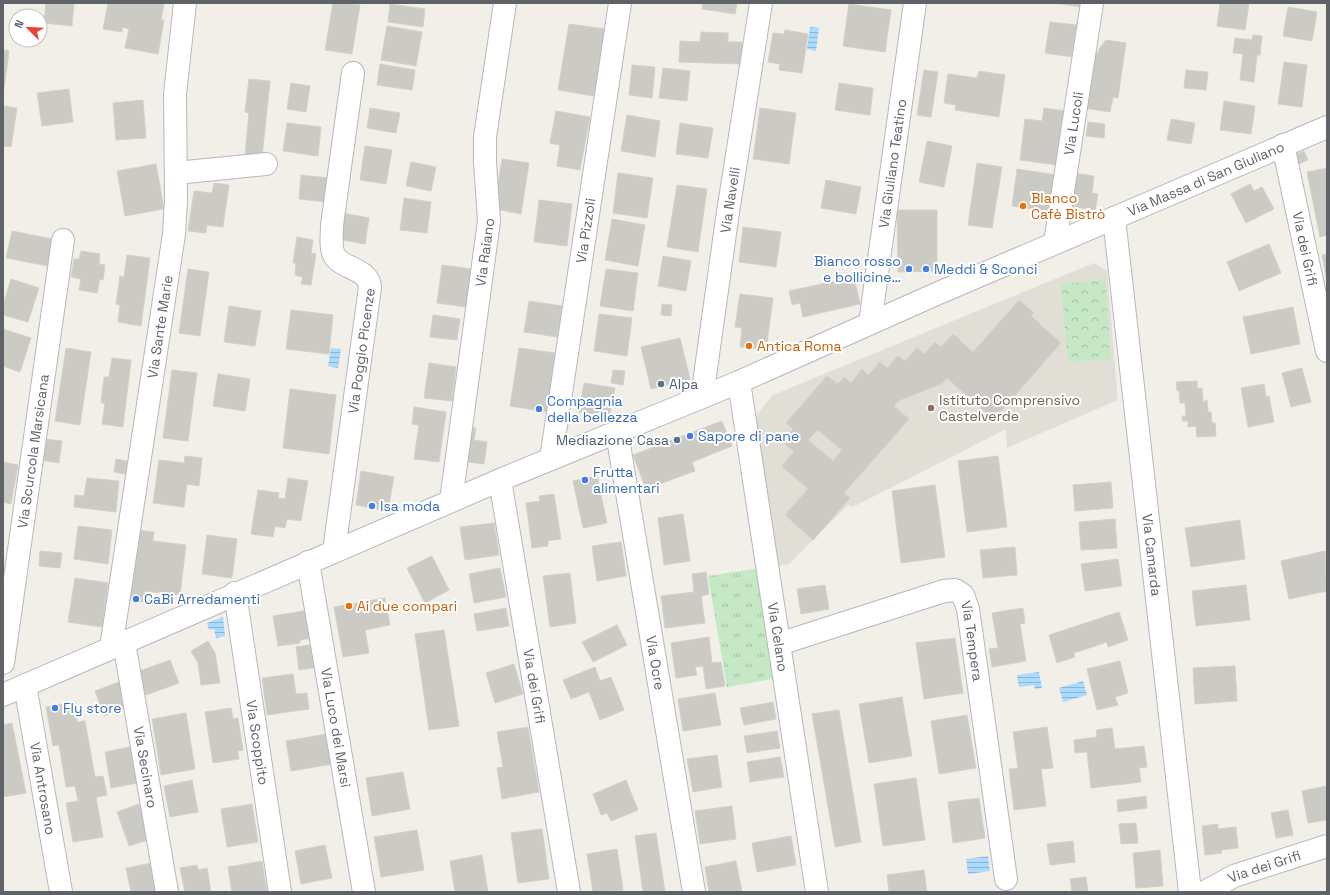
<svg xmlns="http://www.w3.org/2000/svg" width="1330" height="895" viewBox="0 0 1330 895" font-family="'Space Grotesk',sans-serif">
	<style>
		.education { fill: #e1ded6 }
		.grass { fill: url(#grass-tufts) }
		.park { fill: url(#park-crowns) }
		.water { fill: url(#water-rules) }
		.building { fill: #cccac5; stroke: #d6d1c6; fill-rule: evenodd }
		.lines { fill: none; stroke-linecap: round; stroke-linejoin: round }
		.minor-casing { stroke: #b5b8bc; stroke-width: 24 }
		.minor { stroke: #fff; stroke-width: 22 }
		.food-dot { fill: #e8710a; stroke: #fff; stroke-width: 1.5 }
		.shop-dot { fill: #3f7fe0; stroke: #fff; stroke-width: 1.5 }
		.service-dot { fill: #5c6f8a; stroke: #fff; stroke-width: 1.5 }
		.education-dot { fill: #8d6e63; stroke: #fff; stroke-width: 1.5 }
		.labels { text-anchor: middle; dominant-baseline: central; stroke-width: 4; stroke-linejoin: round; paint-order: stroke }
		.street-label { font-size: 14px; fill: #5f6368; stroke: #fff }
		.food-label { font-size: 14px; fill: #c56008; stroke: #fff; text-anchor: start }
		.shop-label { font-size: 14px; fill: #366cbe; stroke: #fff; text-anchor: start }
		.service-label { font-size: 14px; fill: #4e5e75; stroke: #fff; text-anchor: start }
		.education-label { font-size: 14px; fill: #785e54; stroke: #fff; text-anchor: start }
	</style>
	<defs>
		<pattern id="grass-tufts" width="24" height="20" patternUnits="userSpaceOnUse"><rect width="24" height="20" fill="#c5e8c5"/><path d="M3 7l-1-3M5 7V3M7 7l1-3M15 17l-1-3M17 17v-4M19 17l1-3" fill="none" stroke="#a3c0a4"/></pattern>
		<pattern id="park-crowns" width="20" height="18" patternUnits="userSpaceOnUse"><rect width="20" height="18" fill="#c5e8c5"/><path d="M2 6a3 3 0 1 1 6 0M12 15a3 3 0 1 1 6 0" fill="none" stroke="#a3c0a4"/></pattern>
		<pattern id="water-rules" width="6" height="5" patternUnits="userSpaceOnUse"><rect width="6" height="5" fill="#aadaff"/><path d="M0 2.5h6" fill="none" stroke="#8eb4d2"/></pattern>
	</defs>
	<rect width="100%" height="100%" fill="#f1efe8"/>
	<path class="education" d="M1094 263 1107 271 1118 400 1007 448 1006 429 853 507 848 505 789 564 778 566 756 416 773 395Z"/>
	<path class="grass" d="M760 568 778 678 727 687 708 576Z"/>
	<path class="park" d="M1105 280 1111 359 1068 362 1061 284Z"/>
	<path class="water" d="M810 27 819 28 816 51 807 49Z
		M331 348 341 349 338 368 328 366Z
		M223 617 225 636 216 638 214 629 209 630 207 623Z
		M1039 672 1042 688 1035 689 1034 685 1019 687 1017 675Z
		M1083 681 1087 695 1063 702 1059 688Z
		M988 856 990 871 968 874 966 859Z"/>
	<path class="building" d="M46 3H74L72 26 44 23Z
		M108 3H164L161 20H164L158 54 125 48 129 29 122 27V32L103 29Z
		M333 3 360 5 352 54 325 50Z
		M703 3H737L735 14 702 9Z
		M1055 3H1082L1081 7Z
		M1220 3H1249L1245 30 1217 26Z
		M390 4 425 9 423 27 388 22Z
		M849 4 891 10 885 52 843 46Z
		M1288 7 1317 12 1312 41 1283 36Z
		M1050 22 1077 25 1072 57 1045 53Z
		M569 24 605 29 594 96 558 90Z
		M387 26 422 32 416 66 381 60Z
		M785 30 808 34 802 73 779 70 780 64 768 62 773 33 784 34Z
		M701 32 728 33V42H742L741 64 679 62 680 41 700 42Z
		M1253 35 1262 36 1260 55H1257L1254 82 1240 80 1243 54 1233 53 1235 38 1252 40Z
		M1106 40 1126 43 1118 98 1113 97 1110 112 1084 108 1093 52 1098 53 1099 49Z
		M3 50 9 51 4 89H3Z
		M1284 62 1307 65 1302 107 1278 104Z
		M380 64 415 70 412 90 377 85Z
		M632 65 655 67 652 98 629 95Z
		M663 68 690 71 687 101 659 98Z
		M924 70 938 72 931 117 917 115Z
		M1186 70 1208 72 1206 90 1184 88Z
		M979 71 1005 75 999 117 955 110 956 105 944 103 948 74 977 78Z
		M249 79 270 81 262 157 245 155 249 113 245 112Z
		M291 83 310 86 306 112 287 109Z
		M839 83 873 88 870 115 835 110Z
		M69 89 73 122 42 126 37 93Z
		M143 100 146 138 116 140 113 103Z
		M1224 101 1255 106 1251 134 1220 130Z
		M3 106 17 108 11 147 3 146Z
		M370 108 400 113 396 133 367 128Z
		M760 108 796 113 789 164 753 159Z
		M1044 108 1072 112 1064 166 1020 160 1025 119 1042 121Z
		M556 111 590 117 580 170 557 166 560 145 550 143Z
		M627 115 660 121 655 157 621 151Z
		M1171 119 1195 123 1191 144 1167 140Z
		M1088 122 1105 124 1104 138 1086 136Z
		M287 123 321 127 318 156 283 151Z
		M680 123 713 128 708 158 676 154Z
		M927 141 952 146 944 187 919 182Z
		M365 146 392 150 386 184 360 180Z
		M1304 151 1308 160 1299 164 1295 155Z
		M502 159 529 163 521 214 494 209Z
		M411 162 436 167 431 191 406 186Z
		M977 163 1002 167 992 228 968 225Z
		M156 164 164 209 125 216 117 171Z
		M1327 168V235L1320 237 1307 172Z
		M1017 169 1057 175 1051 212 1012 206Z
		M618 173 653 178 647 218 613 213Z
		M1073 173 1094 176 1092 193 1098 194 1095 210 1068 206Z
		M301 175 329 178 326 202 299 199Z
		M826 180 861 187 856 214 821 208Z
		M214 183 229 185 223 227 207 225 206 233 188 231 194 191 212 193Z
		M1250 184 1254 191 1262 187 1274 209 1246 223 1231 194Z
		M677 185 707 189 698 252 667 247Z
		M404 198 431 202 427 233 400 230Z
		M539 200 572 204 567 246 534 242Z
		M897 210H937V271L898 272Z
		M342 213 369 218 365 244 337 239Z
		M612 219 645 225 638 266 605 260Z
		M743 227 781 232 776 267 739 262Z
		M12 231 53 239 48 266 6 258Z
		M297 237 313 240 311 253 316 254 311 285 301 284 303 277 295 275 296 263H293Z
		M1269 244 1281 273 1239 291 1227 262Z
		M81 251 100 254 99 264 105 265 103 280 100 279 97 293 79 290 81 279 71 277 74 259H79Z
		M1327 254V282L1322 255Z
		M127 255 150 258 141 326 118 322 120 305 116 304 120 276 124 277Z
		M663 256 691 261 686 291 658 286Z
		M442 265 471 269 466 307 437 303Z
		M188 269 209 272 200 336 179 333Z
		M606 269 638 273 633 311 600 306Z
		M854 277 860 304 803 317 800 303 792 305 789 291Z
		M11 279 39 288 28 322 3 315V305Z
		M740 294 773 298 766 350 740 347 742 328 735 327Z
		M1019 300 1034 313 1031 316 1061 343 994 419 947 378 943 383 898 401 894 406 909 419 844 493 850 498 813 540 785 515 808 489 782 466 794 452 782 441 793 429 786 423 827 376 838 384 844 377 851 383 862 369 868 375 880 362 887 368 898 356 905 361 917 348 924 354 935 342 941 347 953 334 973 352ZM818 430 842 450 833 461 808 440Z
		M529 301 562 306 557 337 524 332Z
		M662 304 672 305 671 316 661 315Z
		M229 306 261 311 255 346 224 342Z
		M1293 307 1300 344 1251 354 1243 317Z
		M291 310 333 315 329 354 286 349Z
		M599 314 632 318 627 356 594 351Z
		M433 315 460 319 457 340 430 337Z
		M3 329 31 338 20 372 3 366Z
		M680 338 690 379 651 389 641 347Z
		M66 348 91 352 80 425 55 421Z
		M519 348 555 353 547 412 510 406Z
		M112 358 131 360 123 427 102 424 105 403H101L104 377H109Z
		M429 363 456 367 452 401 424 398Z
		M1302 368 1311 402 1291 407 1282 373Z
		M172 370 197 373 188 441 163 438Z
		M613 370 625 371 623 385 611 383Z
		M218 374 250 379 245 411 213 406Z
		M1197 381V388H1202L1203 402 1207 400 1208 412H1211L1212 423H1215L1216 436 1197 437 1196 426 1188 427V421H1183L1182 416H1186L1185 403H1180L1179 390 1177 391 1176 382Z
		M584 383 615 388 609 418 579 412Z
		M1264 384 1266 397 1269 396 1274 422 1248 427 1241 388Z
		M290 389 336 395 329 454 283 448Z
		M414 407 446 412 439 462 414 459 419 425 412 424Z
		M722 421 732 446 692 462 695 471 646 489 633 455Z
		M466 427 476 428 474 440 487 442 484 464 461 461Z
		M43 439 62 441 59 463 40 460Z
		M185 456 202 458 199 486 187 484 184 507 153 503 159 460 184 463Z
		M998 456 1007 527 967 532 958 461Z
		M116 459 127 461 125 474 114 472Z
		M3 462 18 465 11 504 3 502Z
		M361 471 394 477 388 511 356 505Z
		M597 476 607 523 583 528 573 481Z
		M87 478 119 481 116 512 74 507 75 495 84 496Z
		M288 478 308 481 301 521 287 519 285 528 275 526 273 537 251 534 258 490 279 493 278 498 285 499Z
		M1111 482 1113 508 1075 511 1073 485Z
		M935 485 945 557 901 563 892 491Z
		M554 494 561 539 548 541V546L532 548 526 503 540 501 539 496Z
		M683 514 690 561 664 565 658 518Z
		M1115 519 1117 548 1081 550 1079 522Z
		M1240 520 1245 559 1191 567 1185 528Z
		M494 523 499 555 465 560 460 527Z
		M78 526 112 530 108 564 74 559Z
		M136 530 154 532 153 541 186 545 180 595 145 591 144 602 127 600Z
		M207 535 237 539 232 578 202 574Z
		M621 542 626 576 597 581 592 546Z
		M1015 547 1017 575 983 578 980 550Z
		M40 551 62 553 60 568 39 566Z
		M1325 551 1327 591 1289 599 1281 561Z
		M432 556 449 590 425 603 407 568Z
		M1118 559 1122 586 1085 591 1081 564Z
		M500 568 506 597 474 603 469 574Z
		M706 572 709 594 701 596 705 623 665 628 661 596 694 592 692 574Z
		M570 573 576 623 550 627 543 576Z
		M75 578 108 583 102 627 68 622Z
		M825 585 829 609 801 614 797 589Z
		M1246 585 1250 620 1196 626 1192 591Z
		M385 598 390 625 365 630 369 653 343 657 334 607Z
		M506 608 509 626 477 631 474 614Z
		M1023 608 1025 623 1020 624 1026 661 992 667 989 649 998 648 992 613Z
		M309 610 313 638 300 640V643L278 646 273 616Z
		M1119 612 1128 640 1108 647 1107 642 1074 653 1075 657 1057 663 1049 635Z
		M617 625 627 645 593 662 582 642Z
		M444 630 459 726 429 730 415 634Z
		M709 637 712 663 721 662 725 686 706 689 703 666 695 667 697 675 676 678 671 643Z
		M955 638 963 693 924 699 916 643Z
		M208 641 215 653 220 683 201 685 198 663 191 651Z
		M315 644 319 667 299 670 296 647Z
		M170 660 179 683 146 695 137 672Z
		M1120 661 1128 693 1115 697 1118 705 1097 710 1087 669Z
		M514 664 523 694 495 703 486 673Z
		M1235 666 1237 701 1195 704 1193 668Z
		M595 667 600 681 611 677 624 710 600 720 589 692 571 699 563 680Z
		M293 674 296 694 307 693 309 709 267 715 262 678Z
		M119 682 128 706 104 716 95 691Z
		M715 693 721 725 683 731 678 699Z
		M902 697 912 756 869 763 859 704Z
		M74 702 77 722 85 721 95 777 103 776 107 795 96 797 103 837 73 842 66 803 78 801 75 786 66 787 59 745 53 746 46 707Z
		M773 702 776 719 744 725 740 708Z
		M231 708 233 719 238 718 243 750 238 751 239 759 213 763 205 712Z
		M839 710 861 842 835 847 812 714Z
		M186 713 195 769 161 775 152 719Z
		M967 715 976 768 939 774 931 721Z
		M12 723 26 793 3 797V725Z
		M528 727 539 792 502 799 497 768 503 767 497 732Z
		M1047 727 1053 768 1041 769 1046 806 1014 810 1009 769 1018 768 1013 732Z
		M1112 728 1115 749 1144 746 1147 767 1139 768 1141 782 1091 788 1087 752 1075 753 1074 740 1097 737 1096 730Z
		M777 731 780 748 747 753 744 736Z
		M327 734 332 764 291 771 286 741Z
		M130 747 137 783 111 788 105 752Z
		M717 755 722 787 693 792 687 759Z
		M780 757 784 777 750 782 747 762Z
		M403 772 410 809 372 816 366 778Z
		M916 778 925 840 883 846 874 784Z
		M192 780 198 812 170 817 164 786Z
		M626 780 638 810 611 821 607 813 601 815 593 794Z
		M1327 786V820L1308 823 1302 791Z
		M1146 796 1147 808 1118 812 1117 800Z
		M979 798 985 838 953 843 948 802Z
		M139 804 151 839 129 846 117 812Z
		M252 804 258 842 227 847 221 809Z
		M732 806 736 839 700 844 695 811Z
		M1288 810 1293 835 1276 838 1271 813Z
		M1136 823 1138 843 1121 844 1119 824Z
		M1218 824V829L1236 827 1238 848 1221 850 1222 853 1205 855 1202 826Z
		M542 829 549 879 518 883 511 833Z
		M417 830 424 870 381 877 374 837Z
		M656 833 665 892H643L635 836Z
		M791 836 796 865 757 872 752 843Z
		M1073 841 1075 862 1050 865 1047 844Z
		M325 845 332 878 301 884 295 851Z
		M617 849 623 890 593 892 587 854Z
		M1160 850 1163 886 1136 888 1133 853Z
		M482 855 488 892H455L450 861Z
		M262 861 267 892H232L228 867Z
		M736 861 742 892H709L705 867Z
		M152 863 157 892H131L126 868Z
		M197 865 198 870 207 868 211 892H185L180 868Z
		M924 870 927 892H889L887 875Z
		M1086 877 1088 892H1072L1070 879Z"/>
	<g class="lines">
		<g class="minor-casing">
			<g id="minor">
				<path id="s1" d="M1283 145 1327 351"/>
				<path d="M176 173 266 164"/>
				<path id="s2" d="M1114 218 1190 892"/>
				<path id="s3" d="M1055 243 1092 3"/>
				<path id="s4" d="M870 323 915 3"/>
				<path id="s5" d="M739 382 817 892"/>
				<path id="s6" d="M702 397 728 212 761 3"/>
				<path id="s7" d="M617 433 694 892"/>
				<path id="s8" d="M551 459 620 3"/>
				<path id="s9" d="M500 480 569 892"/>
				<path id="s10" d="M451 501 489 221 485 162V137L505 3"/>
				<path id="s11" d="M334 551 370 287C369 268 341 269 334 255 330 247 332 234 332 225L353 73"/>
				<path id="s12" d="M308 562 364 892"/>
				<path id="s13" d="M235 593 280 892"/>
				<path id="s14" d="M124 642 167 892"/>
				<path id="s15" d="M779 644 944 591 955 590 963 595 968 609 1006 879"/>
				<path id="s16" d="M111 648 174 234 176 200 175 94 185 3"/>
				<path id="s17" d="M3 663 63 240"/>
				<path id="s18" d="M25 685 61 892"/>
				<path id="s19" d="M3 695 500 480 739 382 934 295 1327 127"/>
				<path id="s20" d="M1205 892 1234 876 1327 846"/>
			</g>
		</g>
		<use href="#minor" class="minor"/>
	</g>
	<g class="food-dot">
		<circle cx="1023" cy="206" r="4"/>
		<circle cx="749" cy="346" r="4"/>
		<circle cx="349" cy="606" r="4"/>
	</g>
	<g class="shop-dot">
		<circle cx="909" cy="269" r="4"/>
		<circle cx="926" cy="269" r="4"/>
		<circle cx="539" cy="409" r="4"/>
		<circle cx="690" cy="436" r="4"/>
		<circle cx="585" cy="480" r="4"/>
		<circle cx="372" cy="506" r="4"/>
		<circle cx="136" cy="599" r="4"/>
		<circle cx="55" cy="708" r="4"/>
	</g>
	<g class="service-dot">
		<circle cx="661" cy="384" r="4"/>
		<circle cx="677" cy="440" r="4"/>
	</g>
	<circle class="education-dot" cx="931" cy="408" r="4"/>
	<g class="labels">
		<g class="street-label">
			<text stroke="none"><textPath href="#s3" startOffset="121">Via Lucoli</textPath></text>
			<text stroke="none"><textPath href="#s4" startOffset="161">Via Giuliano Teatino</textPath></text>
			<text stroke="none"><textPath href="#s19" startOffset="1309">Via Massa di San Giuliano</textPath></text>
			<text stroke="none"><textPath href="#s6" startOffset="199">Via Navelli</textPath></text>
			<text stroke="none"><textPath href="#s8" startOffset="231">Via Pizzoli</textPath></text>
			<text stroke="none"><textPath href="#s1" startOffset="106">Via dei Grifi</textPath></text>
			<text stroke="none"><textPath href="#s10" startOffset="251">Via Raiano</textPath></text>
			<text stroke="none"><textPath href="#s16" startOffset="325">Via Sante Marie</textPath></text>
			<text stroke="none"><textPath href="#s11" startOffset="202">Via Poggio Picenze</textPath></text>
			<text stroke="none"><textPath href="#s17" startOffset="214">Via Scurcola Marsicana</textPath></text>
			<text stroke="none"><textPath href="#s2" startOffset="339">Via Camarda</textPath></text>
			<text stroke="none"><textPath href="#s5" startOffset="258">Via Celano</textPath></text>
			<text stroke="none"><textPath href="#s15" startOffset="241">Via Tempera</textPath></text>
			<text stroke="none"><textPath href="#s7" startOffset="233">Via Ocre</textPath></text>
			<text stroke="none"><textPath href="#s9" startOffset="209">Via dei Grifi</textPath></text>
			<text stroke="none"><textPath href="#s12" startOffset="168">Via Luco dei Marsi</textPath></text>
			<text stroke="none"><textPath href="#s13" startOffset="151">Via Scoppito</textPath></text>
			<text stroke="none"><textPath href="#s14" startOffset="127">Via Secinaro</textPath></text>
			<text stroke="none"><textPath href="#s18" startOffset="105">Via Antrosano</textPath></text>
			<text stroke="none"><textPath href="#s20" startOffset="65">Via dei Grifi</textPath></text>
		</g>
		<g class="food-label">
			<text x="1031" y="198">Blanco<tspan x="1031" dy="16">Cafè Bistrò</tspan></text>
			<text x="757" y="346">Antica Roma</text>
			<text x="357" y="606">Ai due compari</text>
		</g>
		<g class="shop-label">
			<text x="901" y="261" text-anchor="end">Bianco rosso<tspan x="901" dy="16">e bollicine…</tspan></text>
			<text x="934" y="269">Meddi &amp; Sconci</text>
			<text x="547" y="401">Compagnia<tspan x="547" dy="16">della bellezza</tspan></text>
			<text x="698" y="436">Sapore di pane</text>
			<text x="593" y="472">Frutta<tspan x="593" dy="16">alimentari</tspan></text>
			<text x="380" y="506">Isa moda</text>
			<text x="144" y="599">CaBi Arredamenti</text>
			<text x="63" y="708">Fly store</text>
		</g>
		<g class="service-label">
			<text x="669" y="384">Alpa</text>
			<text x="669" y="440" text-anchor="end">Mediazione Casa</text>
		</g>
		<g class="education-label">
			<text x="939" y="400">Istituto Comprensivo<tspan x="939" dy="16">Castelverde</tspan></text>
		</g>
	</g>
	<rect width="1330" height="895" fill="none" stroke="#5f6368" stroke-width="8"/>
	<g transform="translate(28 28) rotate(294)"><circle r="19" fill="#ffffff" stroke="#bfc1c3"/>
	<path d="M0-3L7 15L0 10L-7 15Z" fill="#ea4335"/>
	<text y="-6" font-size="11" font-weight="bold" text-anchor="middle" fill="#5f6368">N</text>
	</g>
</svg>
